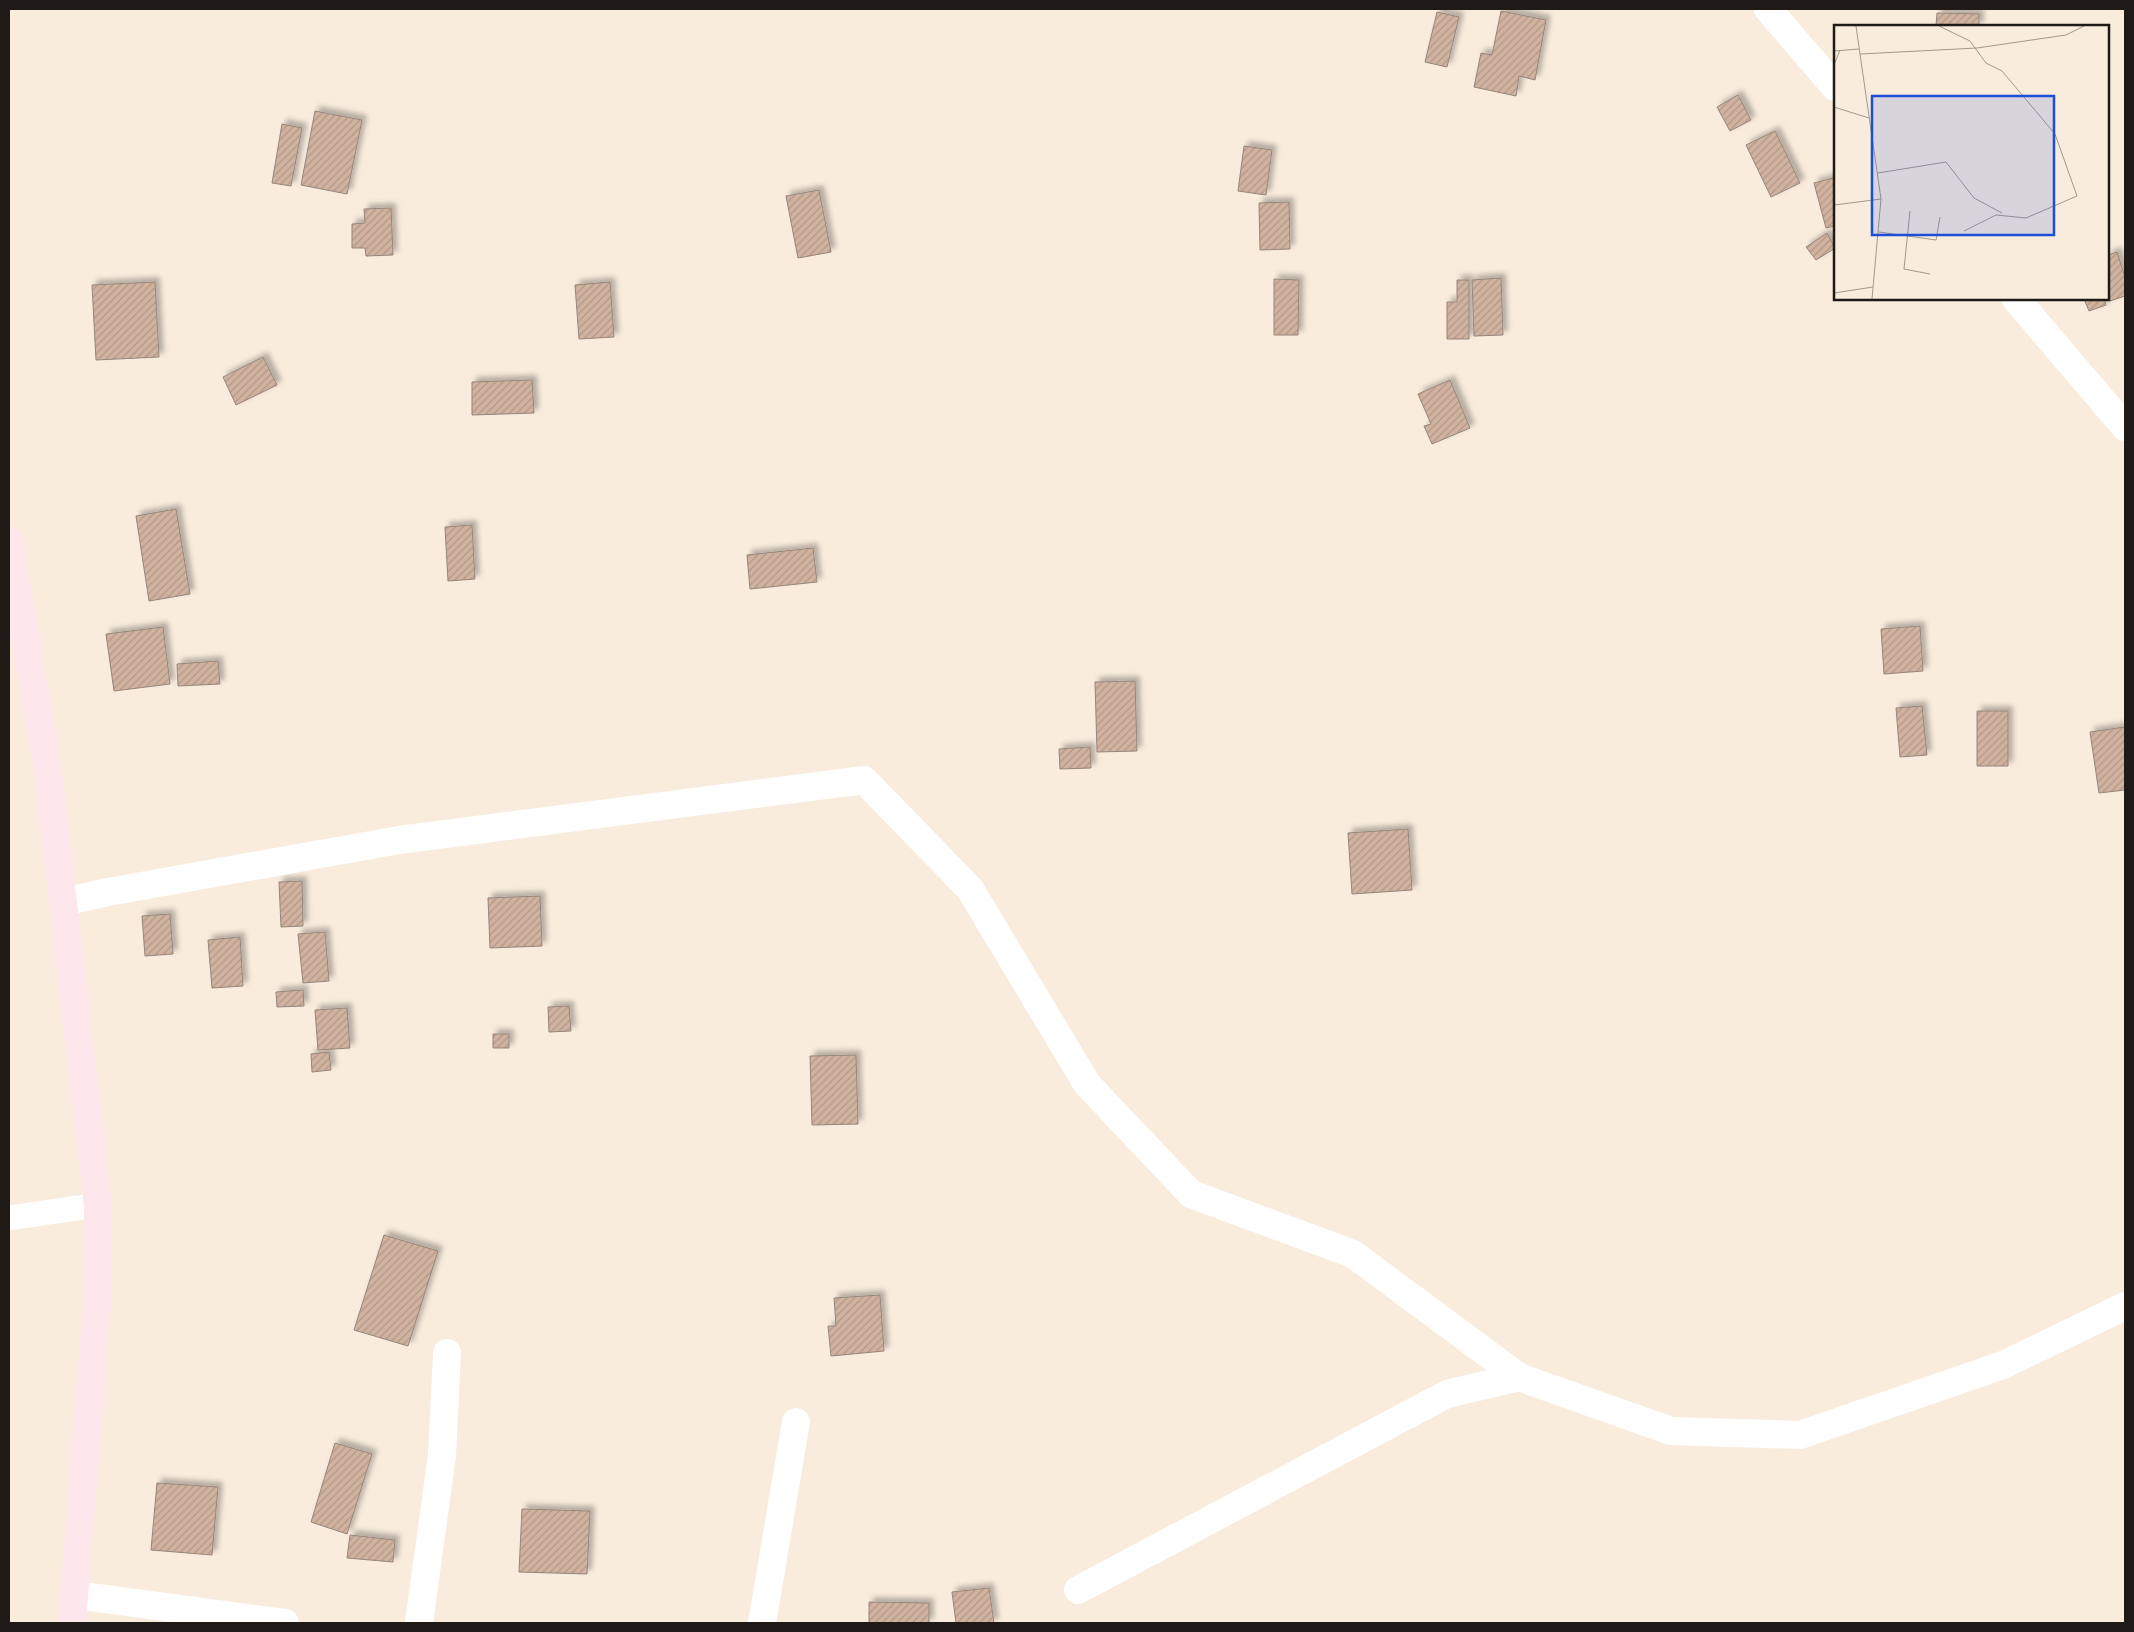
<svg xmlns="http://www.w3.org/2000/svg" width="2134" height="1632" viewBox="0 0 2134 1632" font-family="'Exo 2',sans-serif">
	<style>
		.building { fill: url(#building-hatch); stroke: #95857b; filter: url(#shadow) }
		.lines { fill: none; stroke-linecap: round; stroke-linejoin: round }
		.lane { stroke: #fff; stroke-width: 25 }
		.street { stroke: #fff; stroke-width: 28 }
		.secondary { stroke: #fde7ed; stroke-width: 28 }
		.inset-road { fill: none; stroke: #a2988d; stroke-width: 1 }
		.view { fill: #1d4ed8; fill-opacity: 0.15; stroke: #1d4ed8; stroke-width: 2.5 }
		.inset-edge { fill: none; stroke: #1f1a15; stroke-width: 2.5 }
	</style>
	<defs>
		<pattern id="building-hatch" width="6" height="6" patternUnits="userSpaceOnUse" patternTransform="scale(1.25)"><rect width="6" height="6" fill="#d0b29f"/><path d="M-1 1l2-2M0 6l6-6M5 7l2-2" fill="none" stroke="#b29888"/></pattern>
		<filter id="shadow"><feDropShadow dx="4.5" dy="-4.5" stdDeviation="2.5" flood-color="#0004"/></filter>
	</defs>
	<rect width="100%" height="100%" fill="#f9ecdd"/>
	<path class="building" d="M1501 11 1546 20 1535 80 1519 76 1516 96 1474 87 1481 53 1492 55Z
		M1437 12 1459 17 1447 67 1425 62Z
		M1937 13 1979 14V26H1936Z
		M1738 95 1751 120 1730 131 1717 107Z
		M315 111 362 120 347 194 301 185Z
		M282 124 302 128 291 186 272 183Z
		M1775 131 1800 183 1771 197 1746 145Z
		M1244 146 1272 150 1266 195 1238 191Z
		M1833 178 1835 185V226L1826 228 1814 183Z
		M819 190 831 252 798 258 786 196Z
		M1289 202 1290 249 1260 250 1259 203Z
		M391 208 393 255 366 256 365 248H352V224L365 223 364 209Z
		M1827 233 1835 248 1816 260 1806 247Z
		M2117 252 2125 277V296L2110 301 2108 294V255Z
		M1501 278 1503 335 1474 336 1472 280Z
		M1274 279 1299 280 1298 335H1274Z
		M1457 280H1469V339H1447V302H1457Z
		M155 282 159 357 96 360 92 285Z
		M610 282 614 337 579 339 575 285Z
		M2084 299H2104L2106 305 2089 311Z
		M263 357 277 385 236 405 223 377Z
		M532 380 534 413 472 415V382Z
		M1450 380 1470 428 1432 444 1424 426 1431 424 1418 394Z
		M176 509 190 594 149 601 136 516Z
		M472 525 475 579 448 581 445 527Z
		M813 548 817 582 750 589 747 555Z
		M1920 626 1923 671 1884 674 1881 629Z
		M163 627 170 684 114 691 106 634Z
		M218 661 220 684 178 686 177 664Z
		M1135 681 1137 751 1097 752 1095 682Z
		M1922 706 1927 755 1900 757 1896 708Z
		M1977 711H2008V766H1977Z
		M2125 727V790L2099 793 2090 732Z
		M1090 747 1091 768 1060 769 1059 749Z
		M1408 829 1412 890 1352 894 1348 833Z
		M302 881 303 926 281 927 279 882Z
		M540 896 542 946 490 948 488 898Z
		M170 914 173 954 145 956 142 916Z
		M325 932 329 981 303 983 298 934Z
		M240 937 243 986 212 988 208 940Z
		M303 990 304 1006 277 1007 276 992Z
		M569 1006 571 1031 549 1032 548 1007Z
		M347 1008 350 1048 318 1050 315 1010Z
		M493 1034H509V1048H493Z
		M329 1052 331 1070 312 1072 311 1054Z
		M856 1055 858 1124 812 1125 810 1056Z
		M384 1235 438 1251 408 1346 354 1330Z
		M880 1295 884 1351 831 1356 828 1326H836L834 1298Z
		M335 1443 372 1454 347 1534 311 1522Z
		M157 1483 218 1487 212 1555 151 1550Z
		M522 1509 590 1511 587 1574 519 1572Z
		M350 1535 395 1540 393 1562 347 1558Z
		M989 1588 994 1623H956L952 1592Z
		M869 1602 929 1603V1623H869Z"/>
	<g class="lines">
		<path class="lane" d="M9 1218 98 1205"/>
		<path class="street" d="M1768 9 1835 87
			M2016 299 2125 427
			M63 902 108 892 399 840 864 780 970 889 1087 1084 1191 1194 1353 1254 1519 1377
			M1078 1590 1447 1394 1519 1377 1671 1431 1800 1435 2003 1365 2125 1306
			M75 1595 285 1623
			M419 1623 442 1455 447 1353
			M762 1623 796 1422"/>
		<path class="secondary" d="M9 541 47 765 98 1205V1290L72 1623"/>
	</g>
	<g transform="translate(1834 25)">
		<rect width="275" height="275" fill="#f9ecdd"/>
		<path class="inset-road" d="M22 1 26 29 143 23 232 10 250 1M105 1 136 16 152 38 168 46 221 109 243 171 192 193 162 190 130 206M0 26 25 24M26 29 47 174 38 274M0 40 6 25M0 82 35 93M44 148 112 137 140 173 168 188M0 180 47 174M76 186 70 244 96 249M45 207 102 215 106 192M0 268 39 262"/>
		<path class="view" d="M38 71H220V210H38Z"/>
		<rect width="275" height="275" class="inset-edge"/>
	</g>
	<rect width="2134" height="1632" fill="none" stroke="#1f1a15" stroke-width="20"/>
</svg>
